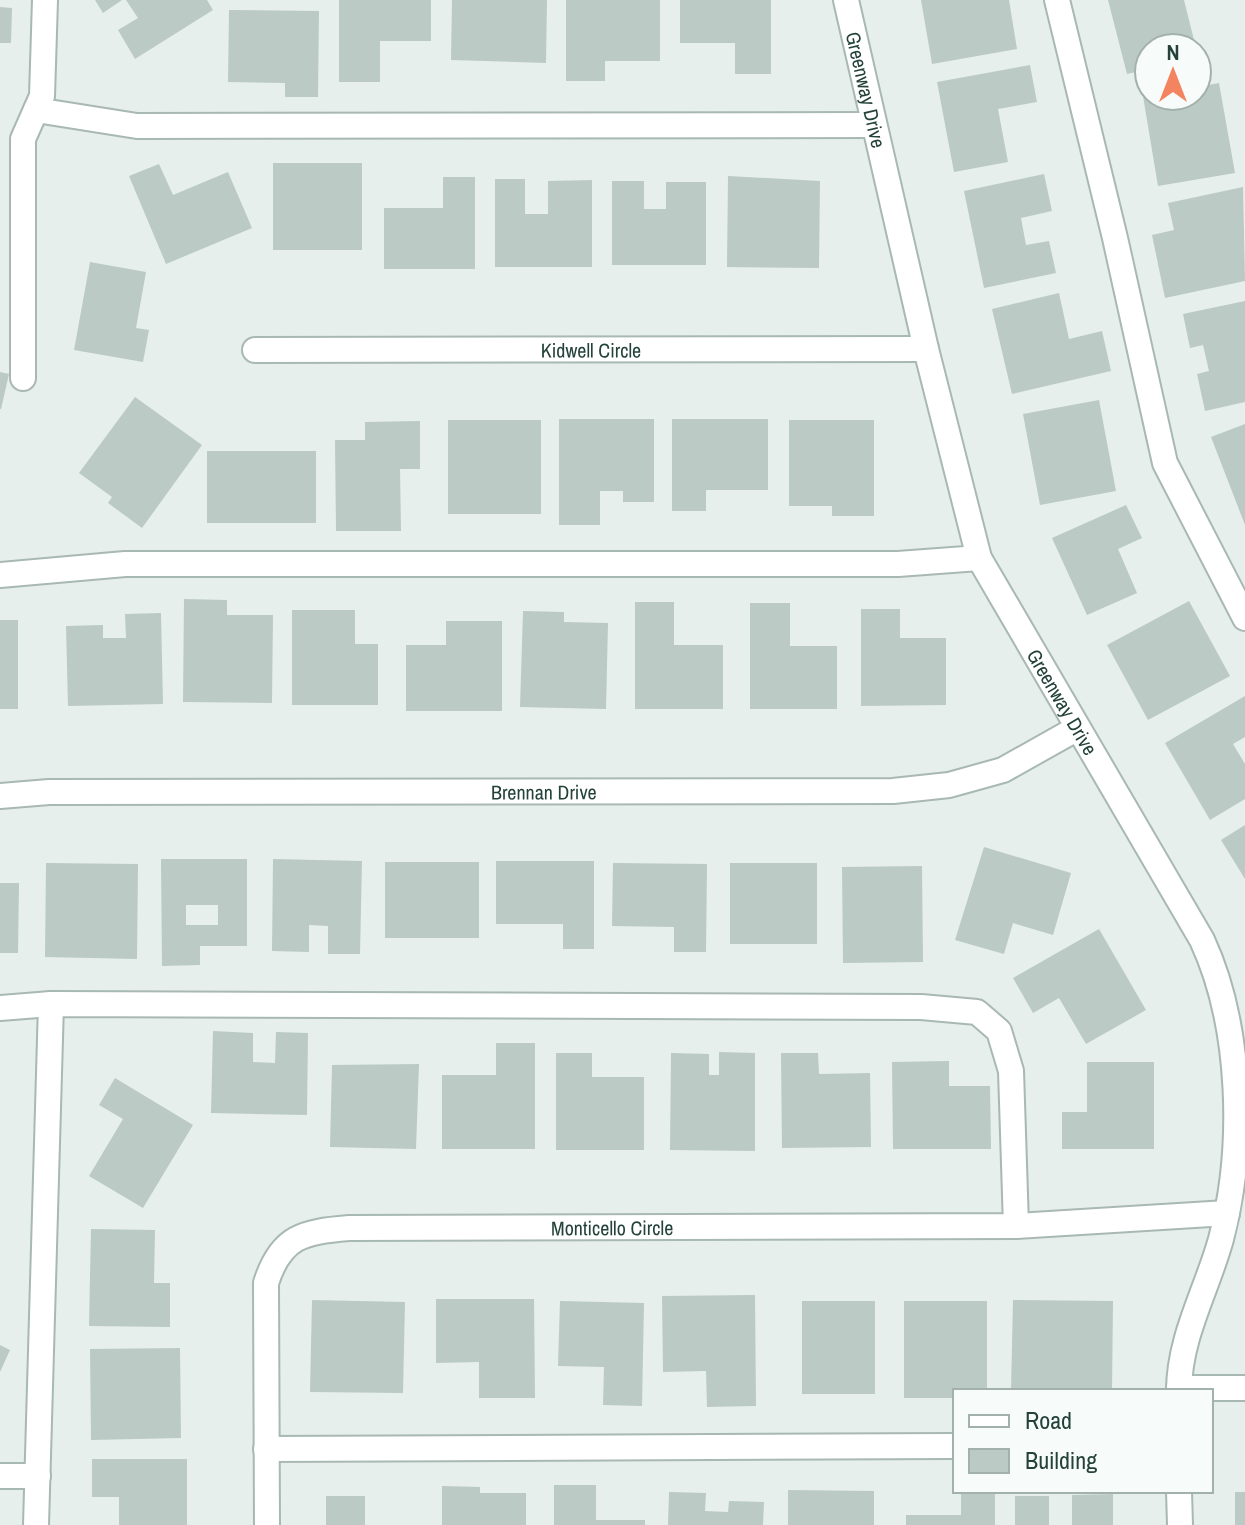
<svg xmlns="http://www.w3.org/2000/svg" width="1245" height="1525" viewBox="0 0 1245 1525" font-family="'Archivo Narrow',sans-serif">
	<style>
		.building { fill: #bbcac4; fill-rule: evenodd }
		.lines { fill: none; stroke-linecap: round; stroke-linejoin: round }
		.minor-casing { stroke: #a8b8b2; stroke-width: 28 }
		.minor { stroke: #fff; stroke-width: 24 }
		.labels { text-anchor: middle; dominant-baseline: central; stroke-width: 8; stroke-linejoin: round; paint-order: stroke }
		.street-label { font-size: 20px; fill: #24423a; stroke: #f7fbf9 }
	</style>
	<rect width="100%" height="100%" fill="#e6efeb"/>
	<path class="building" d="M95 0H122L103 13Z
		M126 0H207L213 10 135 59 118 30 138 18Z
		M339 0H431V41H380V82H339Z
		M452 0H547L546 63 451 60Z
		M566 0H660V61H605V81H566Z
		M680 0H771V74H735V43H680Z
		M921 0H1009L1017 49 932 64Z
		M1108 0H1184L1196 48H1149V69L1127 74Z
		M0 7 12 8 11 43H0Z
		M229 10 319 11 318 97H285V83L228 82Z
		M1030 65 1037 102 998 109 1008 162 954 172 937 82Z
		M1219 83 1235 173 1158 186 1143 96H1197V87Z
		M273 163H362V250H273Z
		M159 164 173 195 228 172 252 228 166 264 129 176Z
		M1044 174 1052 211 1021 218 1026 245 1049 241 1056 273 984 288 964 191Z
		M728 176 820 181 819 268 727 267Z
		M443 177H475V269H384V208H443Z
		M495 179H525V214H548V181L592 180V267H495Z
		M612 181H644V209H666V182H706V265H612Z
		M1243 187 1245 281 1165 298 1152 235 1174 230 1168 203Z
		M90 262 146 272 136 328 149 330 143 362 74 350Z
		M1059 293 1069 339 1102 331 1111 371 1012 394 992 309Z
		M1245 301V402L1205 411 1197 374 1209 371 1203 345 1190 348 1183 314Z
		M0 372 9 374 1 409H0Z
		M135 397 202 445 142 528 108 503 112 497 79 473Z
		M1099 400 1116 491 1040 505 1023 414Z
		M559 419H654V502H623V491H600V525H559Z
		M672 419H768V490H706V511H672Z
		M448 420H541V514H448Z
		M789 420H874V516H832V506H789Z
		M420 421V469H400L401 531H336L335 440H365V422Z
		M1245 424V525L1211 437Z
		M207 451H316V523H207Z
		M1126 505 1142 538 1118 549 1137 593 1087 615 1052 538Z
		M184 599 227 600V615H273L272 703 183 702Z
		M1189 601 1230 676 1148 720 1107 645Z
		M635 602H674V645H723V709H635Z
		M750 603H790V646H837V709H750Z
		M861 609H900V638H946V705L861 706Z
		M292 610H355V644H378V705H292Z
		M523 611 564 612V622L608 623 606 709 520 707Z
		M161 613 163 704 68 706 66 626 103 625V638H126L125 614Z
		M0 620H18V709H0Z
		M446 621H502V711H406V645H446Z
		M1245 696V737L1233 744 1245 764V799L1210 820 1165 743Z
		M1245 825V879L1221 840Z
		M984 847 1071 873 1053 935 1013 923 1004 954 955 940Z
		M161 859H247V946H200V965L162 966ZM186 905H218V925H186Z
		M273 859 362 861 360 954H328V926L309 925V952L272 951Z
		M496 861H594V949H563V924H496Z
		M385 862H479V938H385Z
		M46 863 138 864 137 959 45 957Z
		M613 863 707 864 706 952H674V927L612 926Z
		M730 863H817V944H730Z
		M922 866 923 962 843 963 842 867Z
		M0 883H19L18 953H0Z
		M1099 929 1146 1010 1086 1044 1059 998 1033 1013 1013 978Z
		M213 1031 253 1033V1062L275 1063 276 1032 308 1033 307 1115 211 1113Z
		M496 1043H535V1149H442V1075H496Z
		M719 1052 755 1053V1151L670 1150 671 1053 709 1054V1075H719Z
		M556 1053H592V1077H644V1150H556Z
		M781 1053H818L819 1074 870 1073 871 1147 782 1148Z
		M949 1061V1086H990L991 1149H893L892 1062Z
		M1087 1062H1154V1149H1062V1112H1087Z
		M419 1064 416 1149 330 1147 332 1065Z
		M115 1078 193 1125 143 1208 89 1176 123 1119 99 1105Z
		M91 1229 155 1230 154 1283H170V1327L89 1326Z
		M755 1295 756 1406 707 1407 706 1371 663 1372 662 1296Z
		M436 1299H534L535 1398H479V1362L436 1363Z
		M312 1300 405 1302 403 1393 310 1392Z
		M1013 1300 1113 1301 1112 1391H1011Z
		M560 1301 644 1303 642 1406 603 1405 604 1367 558 1366Z
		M802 1301H875V1394H802Z
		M904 1301H987V1391H955V1398H904Z
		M0 1345 10 1350 0 1372Z
		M180 1348 181 1438 91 1440 90 1349Z
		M92 1459H187V1525H119V1497H92Z
		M554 1485H596V1520H645V1525H554Z
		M442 1486 480 1487V1493H526V1525H442Z
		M788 1490 874 1491V1525H788Z
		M961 1491H995V1525H906V1515H961Z
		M669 1492 706 1493 705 1511 728 1512 729 1501 764 1502 763 1525H668Z
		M1235 1492H1245V1525H1235Z
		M1113 1494V1525H1072V1495Z
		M326 1496H365V1525H326Z
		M1015 1496H1049V1525H1015Z"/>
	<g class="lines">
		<g class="minor-casing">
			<g id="minor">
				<path id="s1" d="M846 0 926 349 979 558 1202 940C1242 1026 1245 1148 1221 1239 1207 1290 1179 1337 1179 1391"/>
				<path d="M1057 0 1115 238 1165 463 1245 618"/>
				<path d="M36 110 137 126 874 125"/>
				<path id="s2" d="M255 350 926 349"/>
				<path d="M23 378V139L42 96 45 0"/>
				<path d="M0 575 125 564H898L979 558"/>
				<path id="s3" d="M0 796 49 792 893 791 949 785 1003 770 1076 729"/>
				<path d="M0 1008 51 1004 921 1007 977 1012 999 1031 1011 1071 1016 1226"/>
				<path d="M1179 1388H1245"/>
				<path d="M266 1449 955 1446"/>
				<path d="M0 1476H38"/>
				<path d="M1179 1491 1180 1525"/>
				<path d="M36 1525 51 1004"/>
				<path id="s4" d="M267 1525 266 1283C281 1236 303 1232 349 1228L1016 1226 1227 1213"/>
			</g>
		</g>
		<use href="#minor" class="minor"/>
	</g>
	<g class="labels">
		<g class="street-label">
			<text stroke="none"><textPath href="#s1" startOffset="92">Greenway Drive</textPath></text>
			<text stroke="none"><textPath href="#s2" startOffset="336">Kidwell Circle</textPath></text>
			<text stroke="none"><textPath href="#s1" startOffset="740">Greenway Drive</textPath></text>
			<text stroke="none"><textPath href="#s3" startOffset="544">Brennan Drive</textPath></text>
			<text stroke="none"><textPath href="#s4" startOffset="614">Monticello Circle</textPath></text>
		</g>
	</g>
	<rect x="953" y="1389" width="260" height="104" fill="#f7fbf9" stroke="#a3b1ad" stroke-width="2"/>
	<rect x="969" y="1415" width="40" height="12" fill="#ffffff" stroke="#a3b1ad" stroke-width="2"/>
	<text x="1025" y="1429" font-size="24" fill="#24423a">Road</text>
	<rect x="969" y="1449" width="40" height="24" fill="#bbcac4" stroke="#a3b1ad" stroke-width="2"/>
	<text x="1025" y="1469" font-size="24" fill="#24423a">Building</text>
	<g transform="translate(1173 72)"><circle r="38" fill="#f7fbf9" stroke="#a3b1ad" stroke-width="2"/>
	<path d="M0-6L14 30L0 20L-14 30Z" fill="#f4845f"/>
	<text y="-12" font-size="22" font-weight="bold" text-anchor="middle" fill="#24423a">N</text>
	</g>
</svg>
